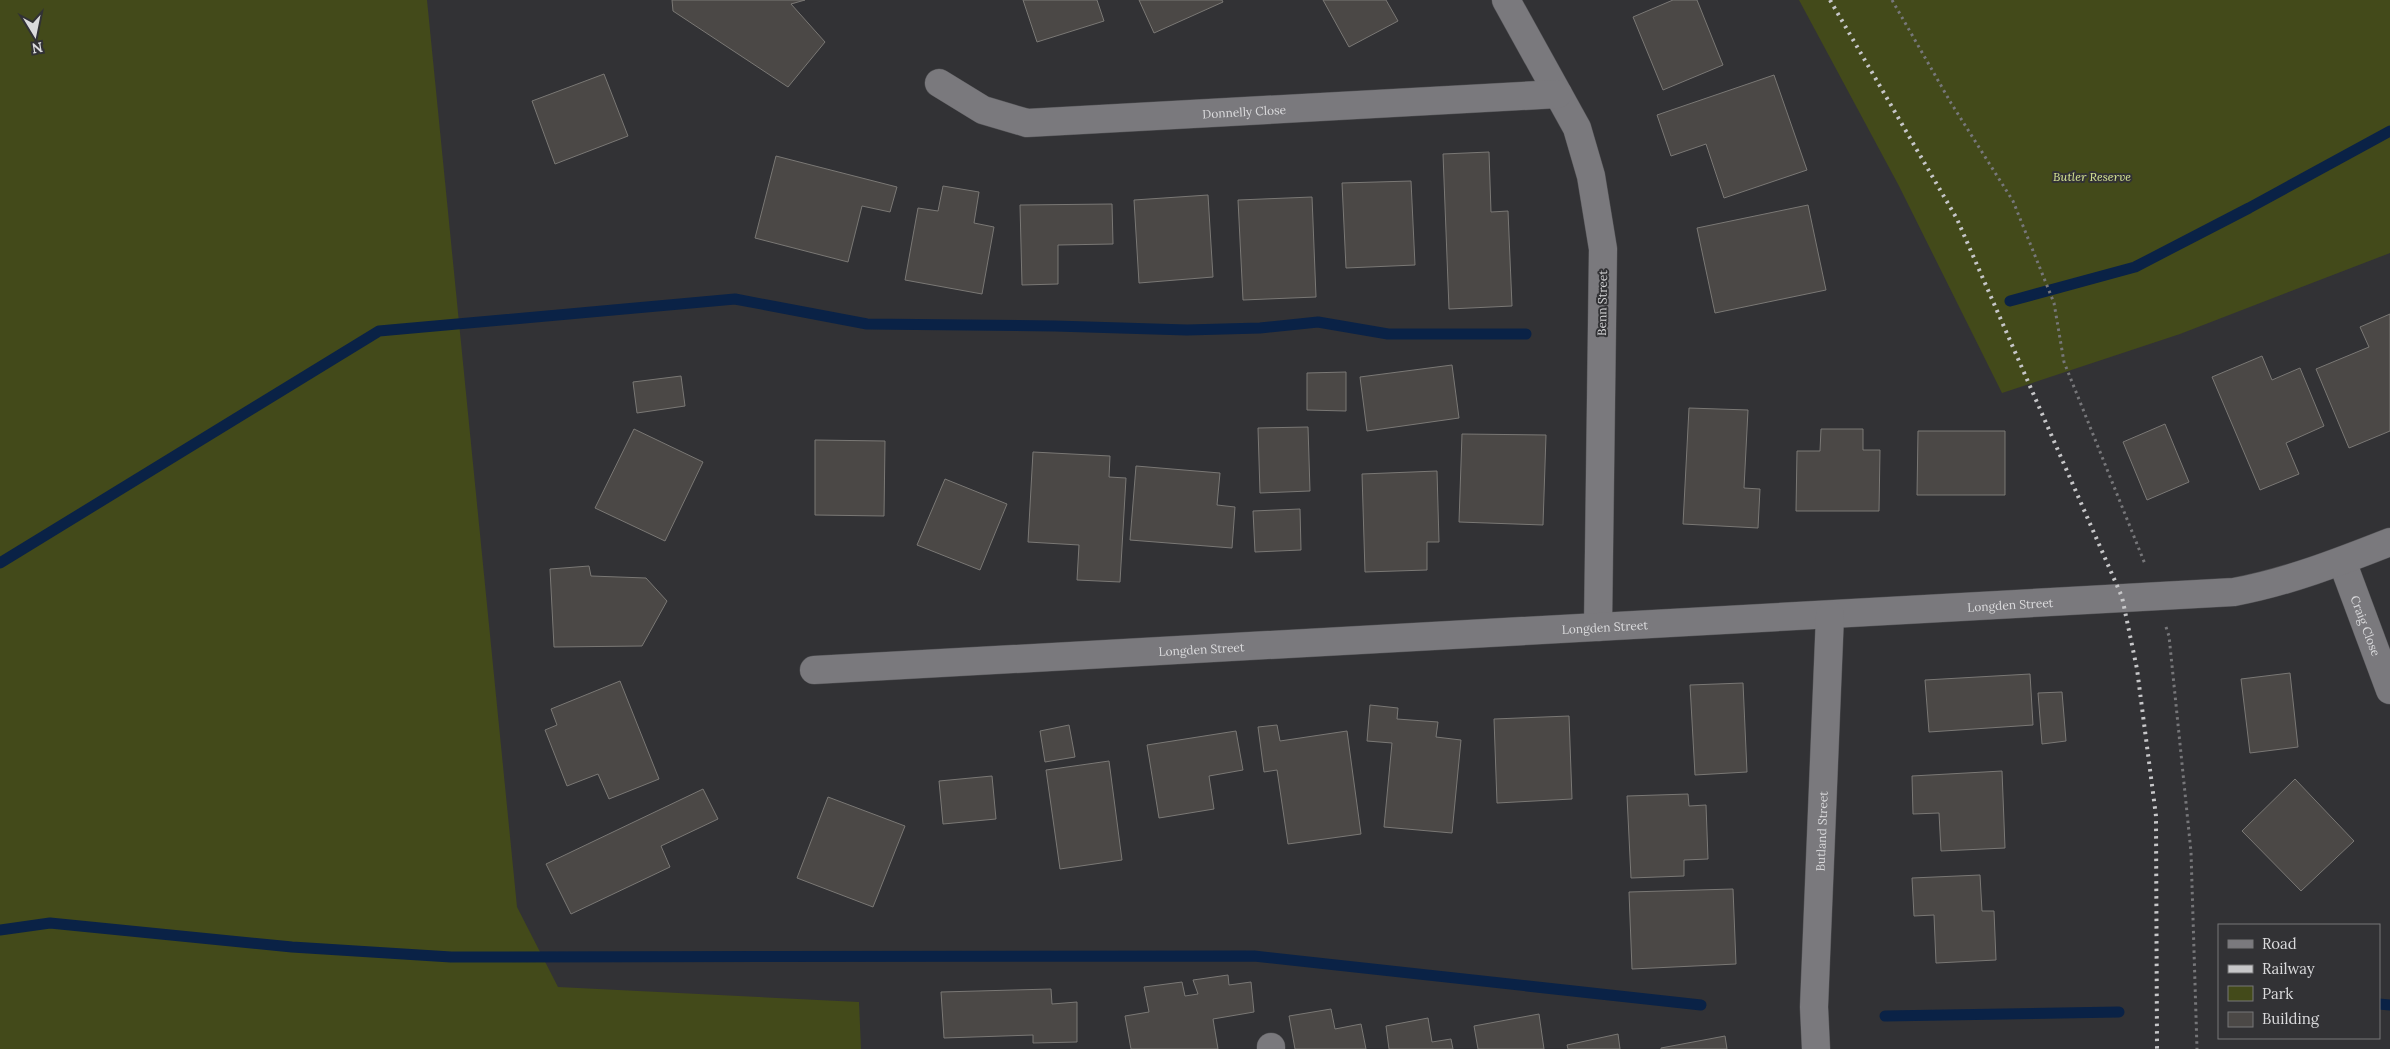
<svg xmlns="http://www.w3.org/2000/svg" width="2390" height="1049" viewBox="0 0 2390 1049" font-family="Lora,serif">
	<style>
		.green { fill: #434a1a }
		.lines { fill: none; stroke-linecap: round; stroke-linejoin: round }
		.stream { stroke: #0a2246; stroke-width: 11 }
		.building { fill: #4b4846; stroke: #7a7875 }
		.street-casing { stroke: #505053; stroke-width: 29 }
		.path { stroke: #77777a; stroke-width: 3; stroke-dasharray: 2.5 4; stroke-linecap: butt }
		.street { stroke: #7a797d; stroke-width: 28 }
		.rail { stroke: #c7c7c9; stroke-width: 4; stroke-dasharray: 2.5 5; stroke-linecap: butt }
		.labels { text-anchor: middle; dominant-baseline: central; stroke-width: 4; stroke-linejoin: round; paint-order: stroke }
		.street-label { font-size: 12px; fill: #dbdbdd; stroke: #323235 }
		.park-label { font-size: 12px; font-style: italic; fill: #d6e494; stroke: #323235 }
	</style>
	<rect width="100%" height="100%" fill="#323235"/>
	<path class="green" d="M0 0H427L517 907 558 987 859 1002 861 1049H0Z
		M1799 0H2390V253L2180 334 2002 393 1899 186Z"/>
	<g class="lines">
		<path class="stream" d="M2010 301 2135 267 2249 208 2390 131
			M0 563 379 331 735 299 867 324 1055 326 1187 330 1260 328 1318 322 1388 334H1526
			M0 930 50 923 292 947 451 957 1254 956 1701 1005
			M2379 1004 2390 1005
			M1885 1016 2119 1012"/>
	</g>
	<path class="building" d="M672 0H805L791 4 825 42 788 87 673 11Z
		M1023 0H1097L1104 21 1037 42Z
		M1139 0H1222L1223 2 1154 33Z
		M1323 0H1386L1398 21 1349 47Z
		M1673 0H1697L1723 65 1663 90 1633 17Z
		M604 74 628 136 555 164 532 101Z
		M1774 75 1807 170 1724 198 1706 144 1671 156 1657 115Z
		M1489 152 1491 212 1508 211 1512 306 1449 309 1443 154Z
		M776 156 897 187 890 212 862 206 848 262 755 238Z
		M1411 181 1415 265 1346 268 1342 183Z
		M943 186 979 192 974 223 994 227 982 294 905 280 918 208 938 211Z
		M1208 195 1213 277 1139 283 1134 200Z
		M1312 197 1316 297 1243 300 1238 200Z
		M1112 204 1113 244 1058 245V284L1022 285 1020 205Z
		M1808 205 1826 290 1715 313 1697 228Z
		M2390 314V431L2349 448 2316 369 2369 347 2360 327Z
		M2262 356 2272 380 2300 368 2324 426 2286 443 2299 474 2260 490 2212 377Z
		M1452 365 1459 418 1367 431 1360 377Z
		M1346 372V411L1307 410V373Z
		M681 376 685 406 637 413 633 382Z
		M1689 408 1748 410 1744 488 1760 489 1758 528 1683 524Z
		M2165 424 2189 482 2147 500 2123 442Z
		M1308 427 1310 491 1260 493 1258 428Z
		M634 429 703 462 665 541 595 508Z
		M1821 429H1863V450H1880L1879 511H1796L1797 451H1820Z
		M1918 431H2005V495H1917Z
		M1462 434 1546 435 1543 525 1459 522Z
		M815 440 885 441 884 516 815 515Z
		M1033 452 1110 456 1109 477 1126 478 1120 582 1077 580 1079 545 1028 542Z
		M1136 466 1220 473 1217 505 1235 507 1232 548 1130 540Z
		M1437 471 1439 542H1427V570L1365 572 1362 474Z
		M945 479 1007 504 980 570 917 545Z
		M1300 509 1301 550 1255 552 1253 511Z
		M589 566 591 576 646 578 667 601 642 646 554 647 550 569Z
		M2290 673 2298 747 2250 753 2241 679Z
		M2030 674 2033 725 1929 732 1925 680Z
		M620 681 659 779 609 799 598 774 567 786 545 730 557 725 551 709Z
		M1743 683 1747 772 1695 775 1690 685Z
		M2062 692 2066 741 2042 744 2038 693Z
		M1370 705 1398 708 1397 719 1438 722 1436 737 1461 740 1452 833 1384 827 1392 743 1367 741Z
		M1569 716 1572 799 1497 803 1494 719Z
		M1069 725 1075 757 1045 762 1040 731Z
		M1277 725 1280 741 1347 731 1361 834 1288 844 1277 770 1264 772 1258 727Z
		M1236 731 1243 770 1209 776 1214 809 1159 818 1147 745Z
		M1109 761 1122 860 1060 869 1046 770Z
		M2002 771 2005 848 1941 851 1939 813 1913 814 1912 776Z
		M992 776 996 819 943 824 939 781Z
		M2295 779 2354 841 2301 891 2242 831Z
		M703 789 718 819 661 846 670 867 571 914 546 864Z
		M1688 794 1689 806 1706 805 1708 859 1684 860V876L1631 878 1627 796Z
		M828 797 905 826 873 907 797 878Z
		M1980 875 1982 911H1994L1996 960 1936 963 1934 915 1914 916 1912 878Z
		M1733 889 1736 964 1632 969 1629 892Z
		M1228 975 1229 985 1251 982 1254 1012 1213 1019 1218 1049H1131L1125 1016 1149 1012 1144 987 1182 982 1185 996 1198 994 1193 980Z
		M1051 989 1052 1004 1077 1002V1042L1033 1043V1035L944 1038 941 992Z
		M1331 1009 1335 1029 1361 1024 1366 1049H1295L1289 1016Z
		M1539 1014 1544 1049H1478L1474 1026Z
		M1428 1018 1432 1042 1451 1039 1453 1049H1389L1386 1026Z
		M1618 1034 1620 1049H1568L1567 1045Z
		M1725 1036 1727 1049H1661V1048Z"/>
	<g class="lines">
		<g class="street-casing">
			<g id="street">
				<path d="M1506 0 1577 128 1591 176 1603 249 1598 627"/>
				<path id="s1" d="M939 83 983 110 1027 123 1558 94"/>
				<path id="s2" d="M2342 561 2390 690"/>
				<path id="s3" d="M814 670 2234 592C2288 582 2339 562 2390 542"/>
				<path d="M1271 1047V1049"/>
				<path id="s4" d="M1816 1049 1814 1007 1830 615"/>
			</g>
		</g>
		<path class="path" d="M1892 0 1951 103 2013 201 2054 303 2064 362 2145 564
			M2166 627 2169 636 2191 852 2197 1049"/>
		<use href="#street" class="street"/>
		<path class="rail" d="M1830 0 1957 219 2122 597 2137 669 2156 816 2157 1049"/>
	</g>
	<g class="labels">
		<g class="street-label">
			<text stroke="none"><textPath href="#s1" startOffset="315">Donnelly Close</textPath></text>
			<text transform="translate(1602 303) rotate(-89)">Benn Street</text>
			<text stroke="none"><textPath href="#s3" startOffset="1198">Longden Street</textPath></text>
			<text stroke="none"><textPath href="#s2" startOffset="69">Craig Close</textPath></text>
			<text stroke="none"><textPath href="#s3" startOffset="792">Longden Street</textPath></text>
			<text stroke="none"><textPath href="#s3" startOffset="388">Longden Street</textPath></text>
			<text stroke="none"><textPath href="#s4" startOffset="218">Butland Street</textPath></text>
		</g>
		<g class="park-label">
			<text x="2092" y="176">Butler Reserve</text>
		</g>
	</g>
	<rect x="2218" y="924" width="162" height="115" fill="#323235" stroke="#767678"/>
	<rect x="2228" y="940" width="25" height="8" fill="#7a797d" stroke="#767678"/>
	<text x="2262" y="949" font-size="15" fill="#dbdbdd">Road</text>
	<rect x="2228" y="965" width="25" height="8" fill="#c7c7c9" stroke="#767678"/>
	<text x="2262" y="974" font-size="15" fill="#dbdbdd">Railway</text>
	<rect x="2228" y="986" width="25" height="15" fill="#434a1a" stroke="#767678"/>
	<text x="2262" y="999" font-size="15" fill="#dbdbdd">Park</text>
	<rect x="2228" y="1012" width="25" height="15" fill="#4b4846" stroke="#767678"/>
	<text x="2262" y="1024" font-size="15" fill="#dbdbdd">Building</text>
	<g transform="translate(35 35) rotate(170)" stroke="#323235" stroke-width="4" paint-order="stroke">
	<path d="M0-4L9 19L0 12L-9 19Z" fill="#dbdbdd"/>
	<text y="-8" font-size="14" font-weight="bold" text-anchor="middle" fill="#dbdbdd">N</text>
	</g>
</svg>
